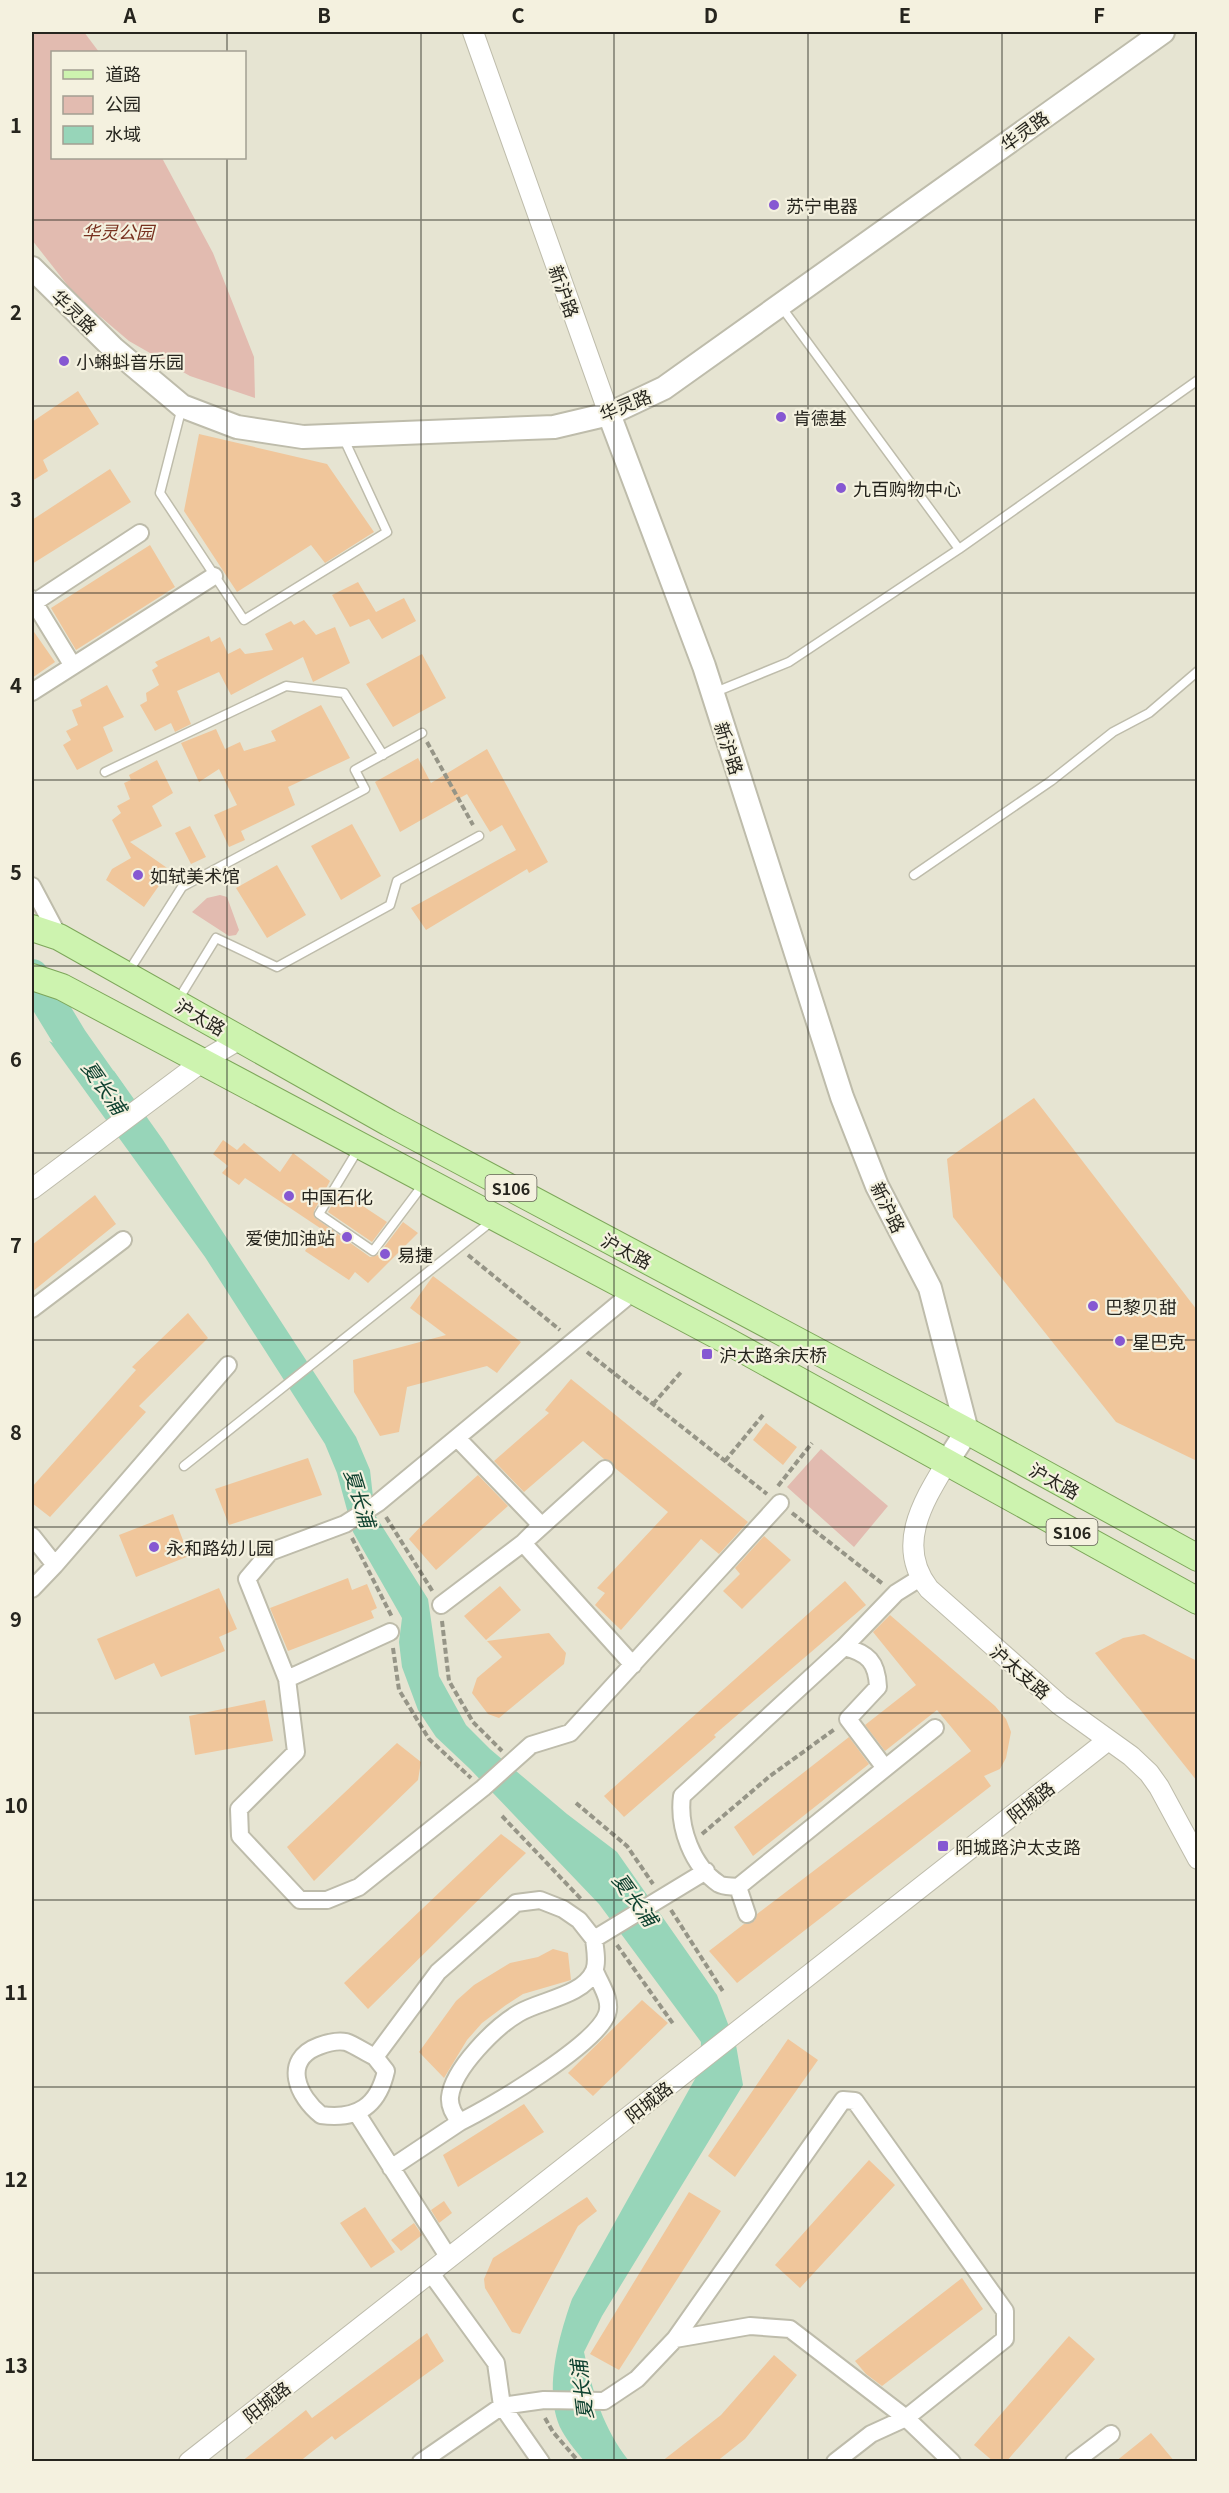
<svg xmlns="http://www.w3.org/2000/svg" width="1229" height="2493" viewBox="0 0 1229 2493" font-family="Georgia,'Noto Sans SC',serif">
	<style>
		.green { fill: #e2bbb0 }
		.water { fill: #97d5b9 }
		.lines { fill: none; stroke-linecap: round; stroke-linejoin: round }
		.river { stroke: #97d5b9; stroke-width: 34 }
		.building { fill: #f0c69b }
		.service-casing { stroke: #bebcab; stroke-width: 11 }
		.minor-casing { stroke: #bebcab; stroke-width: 20 }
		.tertiary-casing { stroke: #bebcab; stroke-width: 22 }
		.secondary-casing { stroke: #bebcab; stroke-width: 26 }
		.primary-casing { stroke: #7da65a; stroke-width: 28 }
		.path { stroke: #969587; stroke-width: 4; stroke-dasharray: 6 3; stroke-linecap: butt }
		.service { stroke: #fff; stroke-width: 8 }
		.minor { stroke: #fff; stroke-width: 16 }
		.tertiary { stroke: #fff; stroke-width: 20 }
		.secondary { stroke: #fff; stroke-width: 22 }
		.primary { stroke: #cdf3af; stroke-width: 26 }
		.grid { fill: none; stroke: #26251e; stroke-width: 1.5; stroke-opacity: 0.55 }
		.poi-dot { fill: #8658d2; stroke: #f4f1df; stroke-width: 2 }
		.labels { text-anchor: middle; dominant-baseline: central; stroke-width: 4.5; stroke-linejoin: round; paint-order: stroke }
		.shield { fill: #f4f1df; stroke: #646258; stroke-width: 1.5 }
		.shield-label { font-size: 16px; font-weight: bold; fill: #26251e }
		.street-label { font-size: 18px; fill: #26251e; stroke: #f4f1df }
		.poi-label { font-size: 18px; fill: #26251e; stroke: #f4f1df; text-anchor: start }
		.park-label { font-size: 18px; font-style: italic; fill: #78311f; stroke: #f4f1df }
		.water-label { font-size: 20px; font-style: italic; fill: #104331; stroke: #f4f1df }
		.neatline { fill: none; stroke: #26251e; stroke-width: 2 }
		.grid-label { font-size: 20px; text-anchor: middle; font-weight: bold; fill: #26251e }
	</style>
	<rect width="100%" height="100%" fill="#e6e4d2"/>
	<path class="green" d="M32 32H84L99 52H52V158H162L213 253 254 357 255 398 190 376 129 341 76 296 32 240Z
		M220 895 227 897 239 930 236 935 229 936 192 912 207 898Z
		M821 1449 888 1506 854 1547 787 1487Z"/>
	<path class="water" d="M49 1041 114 1071 163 1140 356 1437 370 1470 375 1515 428 1599 439 1676 466 1725 490 1749 567 1814 617 1852 717 1995 736 2045 743 2085 602 2316 584 2352C593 2393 603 2428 629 2461H584C577 2452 568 2442 562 2431 542 2394 559 2336 572 2299L700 2070 701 2042 599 1904 470 1769 436 1737 418 1710 402 1667 399 1642 402 1618 353 1532 337 1473 325 1444 205 1257Z"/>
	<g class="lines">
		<path class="river" d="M32 976 71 1040 109 1094"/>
	</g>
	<path class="building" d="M78 391 99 424 43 460 48 471 32 481V422Z
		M199 434 327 464 374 532 325 563 311 545 237 592 184 511Z
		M110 469 131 502 32 564V520Z
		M150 545 175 587 76 650 51 608Z
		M358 582 376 612 404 598 416 621 382 639 369 619 350 627 332 595Z
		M304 620 316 635 335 627 350 663 313 682 303 657 231 695 219 672 177 691 191 724 175 732 171 723 155 731 140 705 147 701 146 693 159 685 152 670 158 666 155 662 209 636 211 642 220 637 228 654 240 648 245 654 273 650 265 634 291 621 294 625Z
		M32 629 55 662 32 678Z
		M422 654 446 698 393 727 366 684Z
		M107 685 124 717 103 727 113 751 77 770 63 745 71 740 66 731 78 725 72 710 82 706 80 700Z
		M321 705 350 758 288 787 295 805 241 831 245 840 229 847 214 815 237 805 219 769 199 782 181 743 216 729 225 749 240 742 244 751 276 741 271 731Z
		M487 749 548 862 529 873 527 869 426 930 411 908 516 850 502 825 490 832 467 794 400 832 375 782 418 758 431 783Z
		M157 760 173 793 152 806 162 826 130 842 170 870 144 907 106 880 112 869 131 858 112 820 121 813 117 806 130 799 124 783 131 780 129 775Z
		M352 824 381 876 341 900 311 846Z
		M190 826 206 857 191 864 175 833Z
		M277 865 306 915 267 938 236 888Z
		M1034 1098 1197 1310V1461L1116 1422 953 1217 947 1159Z
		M223 1140 237 1150 244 1143 280 1172 293 1153 330 1181 314 1211V1217L370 1257 378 1255 403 1222 418 1233 368 1283 355 1272 349 1280 305 1251 320 1228 245 1178 239 1185 222 1173 228 1166 213 1154Z
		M340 1191 387 1222 372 1242 328 1212Z
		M95 1195 116 1224 32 1292V1245Z
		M433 1276 521 1342 497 1373 487 1366 407 1387 399 1432 380 1436 354 1392 353 1360 446 1335 410 1308Z
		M188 1313 208 1338 139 1406 146 1412 50 1517 32 1503V1487L136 1370 132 1367Z
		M571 1379 748 1522 719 1554 701 1539 621 1630 595 1605 605 1593 597 1588 668 1512 615 1468 612 1462 604 1459 583 1441 524 1492 494 1461 549 1413 545 1410Z
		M766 1423 797 1447 783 1465 753 1440Z
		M308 1458 322 1495 229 1525 215 1489Z
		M478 1475 508 1506 436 1570 409 1539 422 1525Z
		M173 1514 189 1556 136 1577 119 1535Z
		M764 1536 791 1560 742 1609 723 1591 740 1574 735 1568Z
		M348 1578 352 1590 367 1584 377 1608 371 1611 374 1618 288 1651 270 1608Z
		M845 1581 866 1605 714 1735 716 1737 624 1817 604 1796Z
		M500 1586 521 1610 486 1640 464 1616Z
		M219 1588 237 1629 219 1637 225 1651 161 1677 154 1663 115 1680 97 1639Z
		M890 1615 995 1706 1006 1719 1011 1732 1006 1758 1000 1769 984 1776 991 1786 737 1983 709 1951 744 1924 754 1921 757 1914 971 1751 937 1710 885 1751 865 1725 916 1685 873 1632Z
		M549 1633 566 1653 564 1664 499 1718 488 1714 472 1693 477 1678 502 1657 487 1641Z
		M1144 1634 1197 1661V1781L1095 1653 1123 1638Z
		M265 1700 273 1741 195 1755 189 1716Z
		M849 1737 869 1764 753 1856 734 1827Z
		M397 1743 421 1762 418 1780 314 1881 287 1847Z
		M501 1834 526 1853 368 2009 344 1983Z
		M553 1949 568 1953 571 1980 523 1994 506 2005 482 2023 467 2040 444 2078 419 2052 456 2001 474 1985 510 1963 538 1957Z
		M642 2000 668 2023 593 2096 568 2073Z
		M788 2039 818 2060 735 2177 708 2156Z
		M524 2104 544 2132 458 2187 443 2155Z
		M869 2160 895 2185 800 2288 775 2265Z
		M689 2192 721 2211 619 2370 590 2354Z
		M587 2197 597 2211 578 2226 520 2334 512 2332 485 2288 484 2279 493 2258Z
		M444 2201 452 2213 439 2223 431 2210Z
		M365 2207 395 2252 371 2268 340 2223Z
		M414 2223 422 2235 401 2251 391 2240Z
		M962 2278 983 2309 882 2386 866 2374 855 2361Z
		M427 2333 444 2361 335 2440 332 2436 299 2462H241L306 2410 312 2418Z
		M1069 2336 1095 2359 1006 2462H994L974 2445Z
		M774 2355 797 2375 745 2439 716 2462H661L721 2415Z
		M1151 2433 1175 2462H1115Z"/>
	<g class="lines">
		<g class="service-casing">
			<path id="service" d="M780 305 959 549
				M182 407 160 493 244 620 387 532 343 437
				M713 693 789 662 959 549 1198 380
				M105 772 286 686 344 693 383 755
				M914 875 1051 781 1113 732 1149 713 1198 671
				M127 974 182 887 365 789 355 770 422 733
				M178 1000 216 938 277 967 390 905 397 881 479 836
				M359 1148 319 1214 373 1251 425 1182
				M184 1466 492 1221"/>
		</g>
		<g class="minor-casing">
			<path id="minor" d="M32 599 73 666
				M32 604 140 533
				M32 692 214 576
				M32 886 59 937
				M634 1291 378 1503 345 1524 270 1552 247 1579 287 1679 296 1752 239 1809 240 1836 300 1900H327L359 1887 483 1788 531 1745 570 1733 780 1503
				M32 1309 123 1240
				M457 1438 541 1525 523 1543 633 1665
				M32 1536 55 1565 32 1589
				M55 1565 228 1365
				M920 1578 896 1593 844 1647 682 1796C678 1827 692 1866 719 1884 724 1887 732 1886 738 1887L935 1728
				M441 1605 523 1543 605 1469
				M844 1647C868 1653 877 1662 878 1687L848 1719 885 1768
				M287 1679 390 1632
				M738 1887 747 1914
				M594 1939C595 1949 598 1962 594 1971 583 1996 541 2000 519 2013 495 2027 453 2069 450 2097 449 2107 454 2115 460 2122 491 2107 596 2045 607 2014 612 2000 600 1984 595 1971
				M375 2057 386 2071C378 2106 357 2120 321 2115 298 2097 281 2060 319 2046 327 2043 337 2040 346 2042 355 2045 366 2053 375 2057L438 1972 516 1903 540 1900 563 1909 579 1920 594 1939 706 1871
				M356 2112 449 2258
				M391 2168 460 2122
				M430 2272 496 2363 502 2406 541 2462
				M675 2339 843 2100 855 2101 1005 2311V2339L906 2418 952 2462
				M421 2462 502 2406 544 2400 604 2401 637 2379 675 2339 750 2326 790 2329 906 2418 871 2434 835 2462
				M1074 2462 1111 2434"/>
		</g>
		<g class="tertiary-casing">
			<path id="tertiary" d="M473 32 609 414
				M32 1189 203 1061 240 1039
				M947 1462C923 1502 895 1546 929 1589L1060 1705 1131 1756 1149 1773 1159 1787 1198 1859
				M189 2462 1107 1741"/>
		</g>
		<g class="secondary-casing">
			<path id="secondary" d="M32 268 114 349 182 406 237 427 303 437 554 427 609 414 664 388 1163 32
				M609 414 704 666 842 1097 877 1186 930 1288 967 1431 947 1462"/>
		</g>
		<g class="primary-casing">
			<path id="primary" d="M32 928 59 937 389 1123 967 1431 1198 1558
				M32 977 62 987 720 1337 1198 1601"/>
		</g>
		<path class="path" d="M427 742 473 825
			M468 1255 560 1330
			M587 1352 767 1494
			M653 1404 682 1371
			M725 1461 763 1415
			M778 1486 812 1443
			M792 1513 883 1584
			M386 1517 433 1592
			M352 1538 392 1617
			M442 1621 449 1681 473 1722 502 1751
			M393 1648 399 1690 429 1739 471 1778
			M576 1803 627 1846 653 1884
			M502 1816 581 1899
			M702 1834 770 1776 835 1729
			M671 1910 724 1993
			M617 1945 674 2025
			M545 2418 553 2432 579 2462"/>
		<use href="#service" class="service"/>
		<use href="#minor" class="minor"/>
		<use href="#tertiary" class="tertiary"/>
		<use href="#secondary" class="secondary"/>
		<use href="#primary" class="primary"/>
	</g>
	<path class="grid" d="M227 32V52M421 32V2462M614 32V2462M808 32V2462M1002 32V2462M227 158V2462M32 220H1198M32 406H1198M32 593H1198M32 780H1198M32 966H1198M32 1153H1198M32 1340H1198M32 1527H1198M32 1713H1198M32 1900H1198M32 2087H1198M32 2273H1198"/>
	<g class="poi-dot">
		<circle cx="774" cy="205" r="6"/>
		<circle cx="64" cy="361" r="6"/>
		<circle cx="781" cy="417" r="6"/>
		<circle cx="841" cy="488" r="6"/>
		<circle cx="138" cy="875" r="6"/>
		<circle cx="289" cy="1196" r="6"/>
		<circle cx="347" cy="1237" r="6"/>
		<circle cx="385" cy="1254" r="6"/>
		<circle cx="1093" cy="1306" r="6"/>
		<circle cx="1120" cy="1341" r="6"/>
		<rect x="701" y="1348" width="12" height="12" rx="3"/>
		<circle cx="154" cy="1547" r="6"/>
		<rect x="937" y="1840" width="12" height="12" rx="3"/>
	</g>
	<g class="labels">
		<g class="shield">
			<rect x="485.5" y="1175" width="51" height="26" rx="4.5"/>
			<rect x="1046.5" y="1519" width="51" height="26" rx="4.5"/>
		</g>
		<g class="shield-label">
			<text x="511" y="1188">S106</text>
			<text x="1072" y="1532">S106</text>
		</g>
		<g class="street-label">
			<text transform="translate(1024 130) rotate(-36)">华灵路</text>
			<text transform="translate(565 291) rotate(70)">新沪路</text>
			<text transform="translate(75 311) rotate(44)">华灵路</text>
			<text transform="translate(625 404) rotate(-22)">华灵路</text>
			<text transform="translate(730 748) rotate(72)">新沪路</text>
			<text transform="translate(201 1016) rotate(30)">沪太路</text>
			<text transform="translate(889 1207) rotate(64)">新沪路</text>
			<text transform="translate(627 1250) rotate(28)">沪太路</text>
			<text transform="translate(1055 1480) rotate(29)">沪太路</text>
			<text transform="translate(1021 1671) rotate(41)">沪太支路</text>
			<text transform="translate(1030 1801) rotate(-38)">阳城路</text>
			<text transform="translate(648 2101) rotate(-38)">阳城路</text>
			<text transform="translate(266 2401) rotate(-38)">阳城路</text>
		</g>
		<g class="poi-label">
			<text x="786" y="205">苏宁电器</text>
			<text x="76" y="361">小蝌蚪音乐园</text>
			<text x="793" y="417">肯德基</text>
			<text x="853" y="488">九百购物中心</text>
			<text x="150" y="875">如轼美术馆</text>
			<text x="301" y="1196">中国石化</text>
			<text x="335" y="1237" text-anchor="end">爱使加油站</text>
			<text x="397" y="1254">易捷</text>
			<text x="1105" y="1306">巴黎贝甜</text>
			<text x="1132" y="1341">星巴克</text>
			<text x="719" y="1354">沪太路余庆桥</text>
			<text x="166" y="1547">永和路幼儿园</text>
			<text x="955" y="1846">阳城路沪太支路</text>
		</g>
		<g class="park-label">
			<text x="118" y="231">华灵公园</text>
		</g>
		<g class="water-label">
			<text transform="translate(105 1087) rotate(55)">夏长浦</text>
			<text transform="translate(361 1498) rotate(73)">夏长浦</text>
			<text transform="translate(636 1899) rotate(54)">夏长浦</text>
			<text transform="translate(581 2390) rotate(-97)">夏长浦</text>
		</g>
	</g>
	<rect width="1229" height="2493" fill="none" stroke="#f4f1df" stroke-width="66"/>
	<rect x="51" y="51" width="195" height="108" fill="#f4f1df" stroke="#a29f92" stroke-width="1.5"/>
	<rect x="63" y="70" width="30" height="9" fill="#cdf3af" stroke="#a29f92" stroke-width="1.5"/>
	<text x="105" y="81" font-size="18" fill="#26251e">道路</text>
	<rect x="63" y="96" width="30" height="18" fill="#e2bbb0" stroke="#a29f92" stroke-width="1.5"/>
	<text x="105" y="111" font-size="18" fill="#26251e">公园</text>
	<rect x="63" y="126" width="30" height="18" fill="#97d5b9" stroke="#a29f92" stroke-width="1.5"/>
	<text x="105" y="141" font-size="18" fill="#26251e">水域</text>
	<rect x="33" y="33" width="1163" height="2427" class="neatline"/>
	<g class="grid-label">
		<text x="130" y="23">A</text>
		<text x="324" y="23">B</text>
		<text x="518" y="23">C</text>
		<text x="711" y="23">D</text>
		<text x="905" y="23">E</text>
		<text x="1099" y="23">F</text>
		<text x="16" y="133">1</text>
		<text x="16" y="320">2</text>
		<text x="16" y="507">3</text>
		<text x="16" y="693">4</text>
		<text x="16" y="880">5</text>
		<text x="16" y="1067">6</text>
		<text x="16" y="1253">7</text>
		<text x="16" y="1440">8</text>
		<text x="16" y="1627">9</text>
		<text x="16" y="1813">10</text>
		<text x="16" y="2000">11</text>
		<text x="16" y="2187">12</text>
		<text x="16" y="2373">13</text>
	</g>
</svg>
